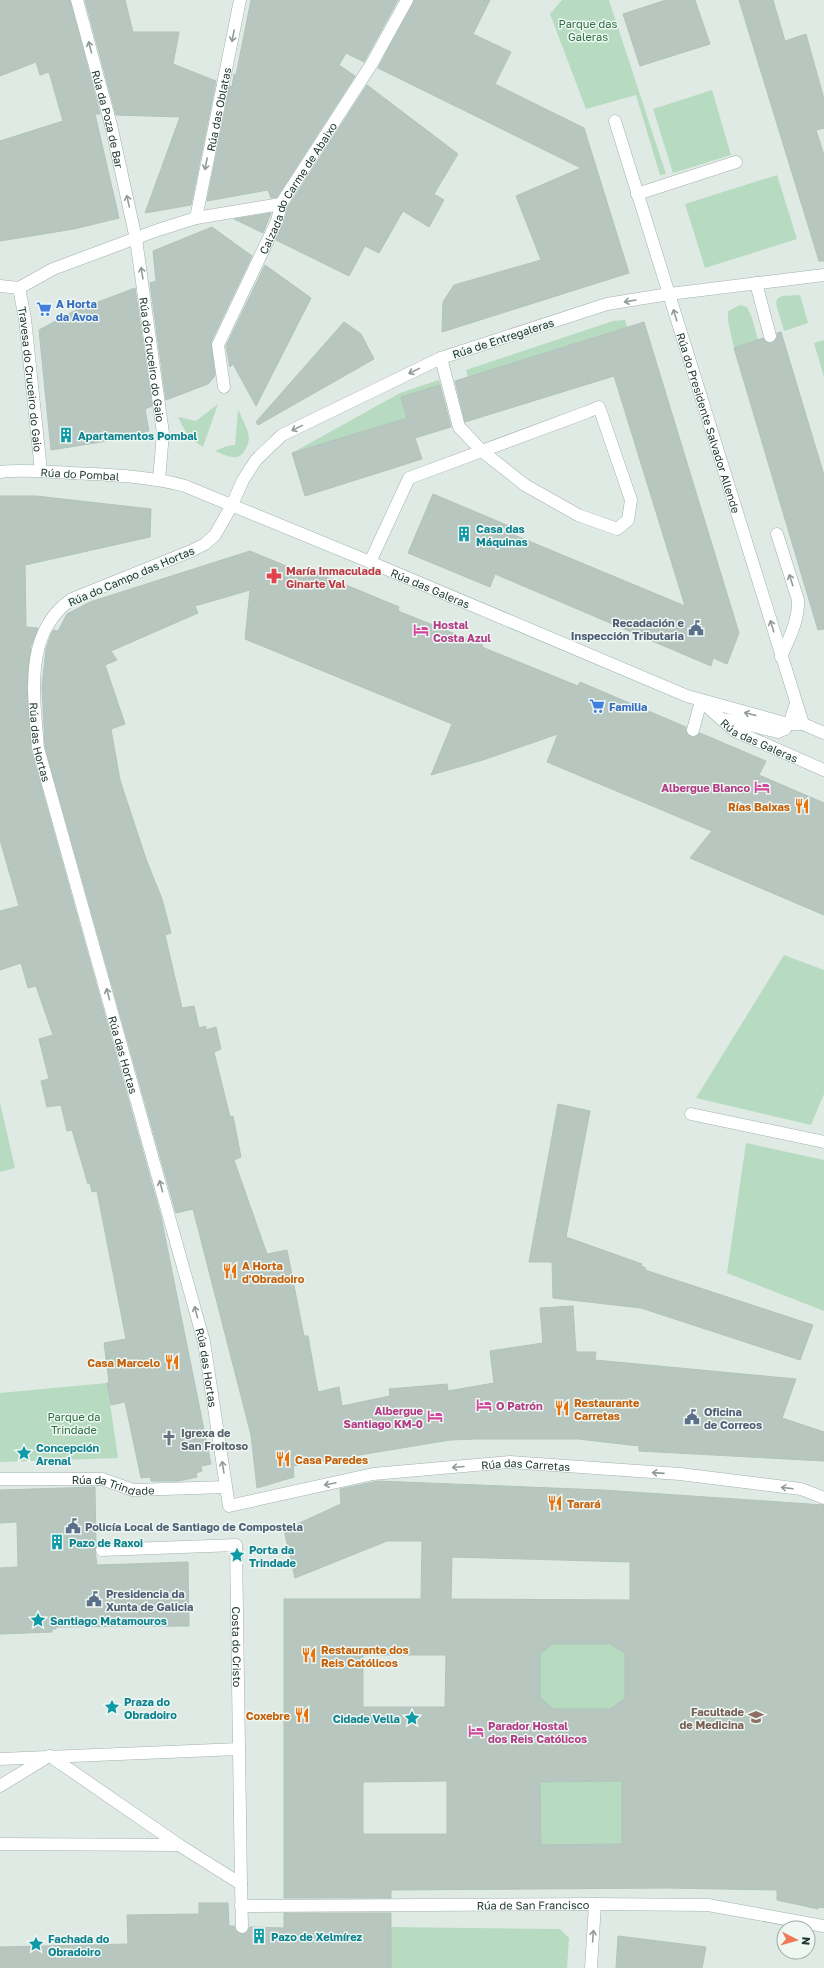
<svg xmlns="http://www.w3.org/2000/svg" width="824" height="1968" viewBox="0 0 824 1968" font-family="'Golos Text',sans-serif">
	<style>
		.green { fill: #b7dbc0 }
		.building { fill: #b7c7c0; stroke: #b1c3bb; fill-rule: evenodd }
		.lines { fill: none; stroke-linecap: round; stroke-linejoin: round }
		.lane-casing { stroke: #a2b1ac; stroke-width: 13 }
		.street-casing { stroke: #a2b1ac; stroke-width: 13 }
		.secondary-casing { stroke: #9eb5ac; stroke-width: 13 }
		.lane { stroke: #fff; stroke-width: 12 }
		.street { stroke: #fff; stroke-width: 12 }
		.secondary { stroke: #fff; stroke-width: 12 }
		.oneway { stroke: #909c98 }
		.labels { text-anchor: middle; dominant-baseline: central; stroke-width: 3; stroke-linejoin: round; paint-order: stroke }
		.park-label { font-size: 11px; fill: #2b6f44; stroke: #eff7f3 }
		.street-label { font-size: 11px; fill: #203932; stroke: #eff7f3 }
		.shop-label { font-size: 11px; font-weight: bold; fill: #366cbe; stroke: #eff7f3; text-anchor: start }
		.culture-label { font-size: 11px; font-weight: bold; fill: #0d838f; stroke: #eff7f3; text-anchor: start }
		.health-label { font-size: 11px; font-weight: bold; fill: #be3a42; stroke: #eff7f3; text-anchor: start }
		.service-label { font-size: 11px; font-weight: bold; fill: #4e5e75; stroke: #eff7f3; text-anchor: start }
		.hotel-label { font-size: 11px; font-weight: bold; fill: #b23c85; stroke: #eff7f3; text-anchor: start }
		.food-label { font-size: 11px; font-weight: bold; fill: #c56008; stroke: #eff7f3; text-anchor: start }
		.worship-label { font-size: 11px; font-weight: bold; fill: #5b616d; stroke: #eff7f3; text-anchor: start }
		.education-label { font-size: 11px; font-weight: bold; fill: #785e54; stroke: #eff7f3; text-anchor: end }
	</style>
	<rect width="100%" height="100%" fill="#dfeae5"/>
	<path class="green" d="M562 0H609L666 174 660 175 636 95 586 109 550 14Z
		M712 90 731 155 673 173 653 109Z
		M777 175 797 239 705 268 685 204Z
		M800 295 808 323 784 331 776 304 777 299 782 296Z
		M740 305 747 307 752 318 758 340 734 348 728 321V311Z
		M625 320 627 327 468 377 466 370 613 321Z
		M824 340V377L814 343Z
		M439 380 441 385 402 397 407 418 292 453 400 393Z
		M218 404 203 447 189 438 178 417 196 421Z
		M238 411H239C242 419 248 429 249 438 249 442 247 446 245 450 239 463 225 455 215 451L227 446 235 445Z
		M784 955 824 970V1094L811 1125 696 1098Z
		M0 1103 15 1168 0 1172Z
		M746 1143 824 1160V1311L727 1273Z
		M107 1383 118 1458 0 1462V1393Z
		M553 1644H610L625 1653V1698L610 1709H553L540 1697V1654Z
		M622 1781V1844L541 1845 540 1782Z
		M391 1927 560 1929 569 1938 567 1968H391Z"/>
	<path class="building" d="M0 0H70L100 114H95L119 218 74 229 0 241V141L63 121 49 72 40 75 36 62 0 76Z
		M85 0H125L133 32H179L173 64 216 81 191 205 145 213 180 117 116 115Z
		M251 0H398L364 62 346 53 339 65 355 76 277 197 271 198 268 190 207 201 230 86 232 87 234 74 236 75Z
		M414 0H490L473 34 511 52 495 84 584 128 629 273 442 332 443 302 454 285 541 260 516 196 581 168 378 68Z
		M666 0H695L710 44 640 66 623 14Z
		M739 0H773L785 41 806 34 824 99V128L816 130 824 155V261H819Z
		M367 85 458 154 434 194 444 200 429 227 403 211 379 253 365 246 349 276 276 240 284 223 288 207Z
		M271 213 263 233 234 219Z
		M212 227 252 256 211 342 215 376 208 384 166 400 150 283 156 281 153 251Z
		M265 265 311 298 256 406 233 364 230 367 226 346Z
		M135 288 152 406 145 409 149 431 101 442 51 450 39 330 74 311Z
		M344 322 361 334 374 359 258 425 256 422Z
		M644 322 739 633 727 664 713 658 711 666 495 574 490 587 408 553 433 494 514 528 512 534 685 606 614 376 465 422 455 381Z
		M781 332 824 475V629L818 630 734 348 763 338 768 343H772L777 338V333Z
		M440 385 451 427 415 438 422 459 305 496 292 453 407 418 401 397Z
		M0 496H36L151 509 150 537 25 565 26 627 38 628 31 646 27 687 31 750 161 1217 211 1464 201 1466 202 1471 196 1473 197 1477 179 1481H151L150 1477 141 1478 125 1402 111 1405 107 1383 109 1382 104 1343 126 1339 97 1191 92 1192 90 1183 88 1184 72 1130 67 1131 61 1105 47 1107 41 1081 49 1079 39 1039 53 1035 36 986 28 988 21 963 0 970V911L19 906 0 840Z
		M250 551 308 575 310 570 399 607 398 611 483 645 482 647 578 686 580 682 686 727V732L691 737H695L700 733 766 761 759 775 824 803V915L690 858 712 831 547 762 558 734 483 760 431 775 452 724 245 639 250 590 195 606 198 613 111 651 117 660 105 665 125 724 111 729 120 780 146 859 162 899 171 933 165 935 182 1008 194 1006 199 1028 206 1026V1030L216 1027 221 1049 214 1052 230 1117 233 1116 241 1157 234 1160 267 1254 287 1250 304 1336H308L318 1392 339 1387 342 1406 390 1396 389 1389 447 1384 448 1391 494 1383 490 1351 543 1343 540 1308 573 1306 576 1352H596L595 1360 796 1379 782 1418 824 1432V1461L639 1451V1446L578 1439H475L450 1440 293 1466 294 1477 257 1488 251 1435 193 1209 176 1213 45 747 42 687 46 649 52 632 54 630 58 631 67 614 90 602Z
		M558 1104 590 1111 566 1237 642 1264 641 1266 646 1268 645 1270 813 1325 800 1360 641 1308 553 1298 552 1262H529Z
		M378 1481 603 1490 824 1505V1908L819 1907 818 1909 777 1900V1890L667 1888 391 1890V1898H284V1599H421L422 1541H387L295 1578 284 1530 341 1504 340 1489ZM452 1557 630 1562V1600L451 1599ZM553 1644H610L625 1653V1698L610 1709H553L540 1697V1654ZM363 1655H446L445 1707H363ZM447 1781V1834H363V1782ZM622 1781V1844L541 1845 540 1782Z
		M95 1487 96 1546 95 1550 97 1565 188 1562 189 1626 56 1627V1629H52V1632L0 1634V1568L18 1567 17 1522 0 1523V1490Z
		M199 1903H228L229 1926H234L236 1931 242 1934 246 1933 250 1927 284 1928V1913H391V1968H0V1947L128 1944 127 1915 199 1914Z
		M618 1936 706 1947 702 1968H616Z"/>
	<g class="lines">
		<g class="lane-casing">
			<path id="lane" d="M637 194 736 162
				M756 283 770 336
				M777 534 798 600C799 621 789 638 781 657
				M370 562 409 478 587 412 599 407 631 500 628 520 617 529 578 515 525 485 482 451 459 427 441 358
				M693 730 701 701"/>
		</g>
		<g class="street-casing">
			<g id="street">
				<path id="s1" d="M77 0 111 125 136 239 163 433 159 480"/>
				<path id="s2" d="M615 121 803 724"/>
				<path id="s3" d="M196 218 240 0"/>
				<path id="s4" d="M824 275 669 294 607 304 441 358 282 435 256 460 243 480 232 505 215 535 205 544 191 551 72 599C23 632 34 696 38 748L204 1342 229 1506 373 1474 510 1462 680 1474 801 1489 824 1498"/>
				<path d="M0 286 19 288 53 269 155 231 196 218 281 204"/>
				<path id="s5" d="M19 288 25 319 41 471"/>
				<path id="s6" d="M224 387 218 345 277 221 281 204 371 65 407 0"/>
				<path d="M691 1114 824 1142"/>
				<path id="s7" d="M0 1479H102L133 1490 226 1487"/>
				<path id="s8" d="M102 1550 236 1545 241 1884"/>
				<path d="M50 1756 179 1845 241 1884 242 1927"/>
				<path d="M0 1759 239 1749"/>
				<path d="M0 1786 49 1756"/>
				<path d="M0 1844 179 1845"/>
				<path id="s9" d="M241 1906 595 1904 708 1905 824 1926"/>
				<path d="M591 1968 595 1904"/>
			</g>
		</g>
		<g class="secondary-casing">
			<g id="secondary">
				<path id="s10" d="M0 472C23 469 48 472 71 473 109 475 148 476 185 486L370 562 687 696 788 724H803L824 733"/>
				<path id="s11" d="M702 702 735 731 824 770"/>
				<path d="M721 719 734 721 778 732 785 729 791 719 796 703"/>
			</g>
		</g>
		<use href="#lane" class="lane"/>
		<use href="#street" class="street"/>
		<use href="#secondary" class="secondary"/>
	</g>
	<defs><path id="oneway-shaft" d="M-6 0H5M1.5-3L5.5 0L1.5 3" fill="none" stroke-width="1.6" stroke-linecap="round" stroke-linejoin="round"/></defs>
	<g class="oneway">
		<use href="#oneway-shaft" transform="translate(233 36) rotate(101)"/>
		<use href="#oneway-shaft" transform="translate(90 47) rotate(-105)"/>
		<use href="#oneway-shaft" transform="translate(206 164) rotate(101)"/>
		<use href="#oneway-shaft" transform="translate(128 201) rotate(-103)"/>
		<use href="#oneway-shaft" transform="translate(142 273) rotate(-99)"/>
		<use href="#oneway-shaft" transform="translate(630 301) rotate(170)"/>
		<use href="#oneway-shaft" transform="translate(675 315) rotate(-107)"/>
		<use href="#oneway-shaft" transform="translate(414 371) rotate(154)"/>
		<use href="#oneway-shaft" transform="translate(297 428) rotate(154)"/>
		<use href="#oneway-shaft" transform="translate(791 580) rotate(-108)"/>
		<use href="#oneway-shaft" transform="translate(772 626) rotate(-107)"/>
		<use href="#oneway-shaft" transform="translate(750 714) rotate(-165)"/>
		<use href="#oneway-shaft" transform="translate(108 994) rotate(-105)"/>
		<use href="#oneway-shaft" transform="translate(161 1186) rotate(-105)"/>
		<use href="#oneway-shaft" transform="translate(196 1312) rotate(-105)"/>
		<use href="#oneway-shaft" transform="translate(223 1467) rotate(-99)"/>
		<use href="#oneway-shaft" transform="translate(458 1467) rotate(175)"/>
		<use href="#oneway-shaft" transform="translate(658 1473) rotate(-176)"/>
		<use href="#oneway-shaft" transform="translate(330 1484) rotate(168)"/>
		<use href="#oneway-shaft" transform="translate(787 1488) rotate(-173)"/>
		<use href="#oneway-shaft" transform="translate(593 1936) rotate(-86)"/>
	</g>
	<defs>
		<g id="supermarket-bare" transform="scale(1.2)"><path d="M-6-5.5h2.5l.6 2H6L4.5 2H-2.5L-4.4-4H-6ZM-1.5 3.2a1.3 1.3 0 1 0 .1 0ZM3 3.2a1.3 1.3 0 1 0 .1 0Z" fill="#3f7fe0" stroke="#eff7f3" stroke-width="2.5" paint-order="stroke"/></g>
		<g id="building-bare" transform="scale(1.2)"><path d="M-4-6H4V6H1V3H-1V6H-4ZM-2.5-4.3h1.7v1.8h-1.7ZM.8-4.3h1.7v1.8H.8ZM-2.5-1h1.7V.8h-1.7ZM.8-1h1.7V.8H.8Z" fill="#0f9aa8" stroke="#eff7f3" stroke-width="2.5" paint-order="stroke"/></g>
		<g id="pharmacy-bare" transform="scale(1.2)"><path d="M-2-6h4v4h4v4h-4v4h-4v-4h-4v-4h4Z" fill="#e0444e" stroke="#eff7f3" stroke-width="2.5" paint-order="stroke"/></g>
		<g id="civic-bare" transform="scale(1.2)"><path d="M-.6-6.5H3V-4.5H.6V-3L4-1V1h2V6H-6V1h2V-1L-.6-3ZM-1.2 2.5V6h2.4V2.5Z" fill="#5c6f8a" stroke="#eff7f3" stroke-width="2.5" paint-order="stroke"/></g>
		<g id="hotel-bare" transform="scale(1.2)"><path d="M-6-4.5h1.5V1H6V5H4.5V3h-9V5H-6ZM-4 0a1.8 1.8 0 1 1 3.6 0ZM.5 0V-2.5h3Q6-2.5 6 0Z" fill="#d1479c" stroke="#eff7f3" stroke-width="2.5" paint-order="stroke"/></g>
		<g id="restaurant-bare" transform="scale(1.2)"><path d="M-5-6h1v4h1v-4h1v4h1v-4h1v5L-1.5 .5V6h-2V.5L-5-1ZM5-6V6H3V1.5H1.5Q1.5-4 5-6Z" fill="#e8710a" stroke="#eff7f3" stroke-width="2.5" paint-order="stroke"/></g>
		<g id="church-bare" transform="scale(1.2)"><path d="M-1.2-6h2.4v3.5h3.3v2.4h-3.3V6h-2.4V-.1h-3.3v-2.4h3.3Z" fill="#6b7280" stroke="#eff7f3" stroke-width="2.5" paint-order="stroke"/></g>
		<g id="sight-bare" transform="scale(1.2)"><path d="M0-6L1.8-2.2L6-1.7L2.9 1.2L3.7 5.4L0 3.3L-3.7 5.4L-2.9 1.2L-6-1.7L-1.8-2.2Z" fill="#0f9aa8" stroke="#eff7f3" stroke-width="2.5" paint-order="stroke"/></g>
		<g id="university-bare" transform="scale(1.2)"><path d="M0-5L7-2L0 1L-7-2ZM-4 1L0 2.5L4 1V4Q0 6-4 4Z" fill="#8d6e63" stroke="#eff7f3" stroke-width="2.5" paint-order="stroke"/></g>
	</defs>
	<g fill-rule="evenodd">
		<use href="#supermarket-bare" x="44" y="309"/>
		<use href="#building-bare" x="66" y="435"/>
		<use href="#building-bare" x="464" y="534"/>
		<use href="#pharmacy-bare" x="274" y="576"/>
		<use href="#civic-bare" x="696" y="628"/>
		<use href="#hotel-bare" x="421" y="630"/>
		<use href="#supermarket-bare" x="597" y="706"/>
		<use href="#hotel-bare" x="762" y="787"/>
		<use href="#restaurant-bare" x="802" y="806"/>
		<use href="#restaurant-bare" x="230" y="1271"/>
		<use href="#restaurant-bare" x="172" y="1362"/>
		<use href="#hotel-bare" x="484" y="1405"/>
		<use href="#restaurant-bare" x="562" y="1408"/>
		<use href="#hotel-bare" x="435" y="1416"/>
		<use href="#civic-bare" x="692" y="1417"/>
		<use href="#church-bare" x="169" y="1438"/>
		<use href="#sight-bare" x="24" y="1453"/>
		<use href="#restaurant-bare" x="283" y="1459"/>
		<use href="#restaurant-bare" x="555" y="1503"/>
		<use href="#civic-bare" x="73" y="1526"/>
		<use href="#building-bare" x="57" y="1542"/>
		<use href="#sight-bare" x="237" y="1555"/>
		<use href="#civic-bare" x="94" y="1599"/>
		<use href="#sight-bare" x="38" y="1620"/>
		<use href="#restaurant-bare" x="309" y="1655"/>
		<use href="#sight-bare" x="112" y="1707"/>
		<use href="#restaurant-bare" x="302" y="1715"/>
		<use href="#university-bare" x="756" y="1717"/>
		<use href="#sight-bare" x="412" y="1718"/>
		<use href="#hotel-bare" x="476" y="1731"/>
		<use href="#building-bare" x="259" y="1936"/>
		<use href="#sight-bare" x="36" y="1944"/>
	</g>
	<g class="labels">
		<g class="park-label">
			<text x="588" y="23">Parque das<tspan x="588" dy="13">Galeras</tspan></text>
			<text x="74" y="1416">Parque da<tspan x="74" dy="13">Trindade</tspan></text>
		</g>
		<g class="street-label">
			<text stroke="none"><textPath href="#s3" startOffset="111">Rúa das Oblatas</textPath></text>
			<text stroke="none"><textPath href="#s1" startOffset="123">Rúa da Poza de Bar</textPath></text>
			<text stroke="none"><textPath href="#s6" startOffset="219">Calzada do Carme de Abaixo</textPath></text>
			<text transform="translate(503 338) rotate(-18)">Rúa de Entregaleras</text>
			<text stroke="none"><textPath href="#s1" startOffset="368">Rúa do Cruceiro do Gaio</textPath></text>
			<text stroke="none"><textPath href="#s5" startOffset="92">Travesa do Cruceiro do Gaio</textPath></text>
			<text stroke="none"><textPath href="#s2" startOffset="316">Rúa do Presidente Salvador Allende</textPath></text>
			<text stroke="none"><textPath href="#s10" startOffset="80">Rúa do Pombal</textPath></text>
			<text transform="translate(131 576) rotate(-23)">Rúa do Campo das Hortas</text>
			<text stroke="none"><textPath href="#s10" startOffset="452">Rúa das Galeras</textPath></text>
			<text stroke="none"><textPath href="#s11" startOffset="70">Rúa das Galeras</textPath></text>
			<text stroke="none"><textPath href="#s4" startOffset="1005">Rúa das Hortas</textPath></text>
			<text stroke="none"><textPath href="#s4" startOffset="1329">Rúa das Hortas</textPath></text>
			<text stroke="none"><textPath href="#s4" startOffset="1653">Rúa das Hortas</textPath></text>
			<text stroke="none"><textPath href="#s4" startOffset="2094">Rúa das Carretas</textPath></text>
			<text stroke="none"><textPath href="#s7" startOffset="114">Rúa da Trindade</textPath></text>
			<text stroke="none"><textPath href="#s8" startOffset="236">Costa do Cristo</textPath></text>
			<text stroke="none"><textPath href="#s9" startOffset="292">Rúa de San Francisco</textPath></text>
		</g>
		<g class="shop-label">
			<text x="56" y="303">A Horta<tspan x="56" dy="13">da Avoa</tspan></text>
			<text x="609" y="706">Familia</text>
		</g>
		<g class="culture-label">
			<text x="78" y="435">Apartamentos Pombal</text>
			<text x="476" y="528">Casa das<tspan x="476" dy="13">Máquinas</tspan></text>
			<text x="36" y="1447">Concepción<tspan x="36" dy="13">Arenal</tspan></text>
			<text x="69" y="1542">Pazo de Raxoi</text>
			<text x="249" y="1549">Porta da<tspan x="249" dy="13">Trindade</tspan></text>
			<text x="50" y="1620">Santiago Matamouros</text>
			<text x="124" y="1701">Praza do<tspan x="124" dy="13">Obradoiro</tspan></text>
			<text x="400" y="1718" text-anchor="end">Cidade Vella</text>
			<text x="271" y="1936">Pazo de Xelmírez</text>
			<text x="48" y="1938">Fachada do<tspan x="48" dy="13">Obradoiro</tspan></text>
		</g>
		<g class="health-label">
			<text x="286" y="570">María Inmaculada<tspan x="286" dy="13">Ginarte Val</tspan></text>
		</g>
		<g class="service-label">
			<text x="684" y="622" text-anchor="end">Recadación e<tspan x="684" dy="13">Inspección Tributaria</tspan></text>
			<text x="704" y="1411">Oficina<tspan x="704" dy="13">de Correos</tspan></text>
			<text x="85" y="1526">Policía Local de Santiago de Compostela</text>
			<text x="106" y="1593">Presidencia da<tspan x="106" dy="13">Xunta de Galicia</tspan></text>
		</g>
		<g class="hotel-label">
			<text x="433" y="624">Hostal<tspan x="433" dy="13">Costa Azul</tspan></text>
			<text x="750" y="787" text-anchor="end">Albergue Blanco</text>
			<text x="496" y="1405">O Patrón</text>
			<text x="423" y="1410" text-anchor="end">Albergue<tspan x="423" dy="13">Santiago KM-0</tspan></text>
			<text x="488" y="1725">Parador Hostal<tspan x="488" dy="13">dos Reis Católicos</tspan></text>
		</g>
		<g class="food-label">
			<text x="790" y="806" text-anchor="end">Rías Baixas</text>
			<text x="242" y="1265">A Horta<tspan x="242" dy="13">d'Obradoiro</tspan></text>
			<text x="160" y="1362" text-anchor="end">Casa Marcelo</text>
			<text x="574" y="1402">Restaurante<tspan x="574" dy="13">Carretas</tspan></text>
			<text x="295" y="1459">Casa Paredes</text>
			<text x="567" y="1503">Tarará</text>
			<text x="321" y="1649">Restaurante dos<tspan x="321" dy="13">Reis Católicos</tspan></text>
			<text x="290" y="1715" text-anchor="end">Coxebre</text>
		</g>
		<g class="worship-label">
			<text x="181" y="1432">Igrexa de<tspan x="181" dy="13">San Froitoso</tspan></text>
		</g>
		<g class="education-label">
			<text x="744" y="1711">Facultade<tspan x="744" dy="13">de Medicina</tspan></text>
		</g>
	</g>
	<g transform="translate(796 1940) rotate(96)"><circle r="19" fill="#eff7f3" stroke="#9caba6"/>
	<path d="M0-3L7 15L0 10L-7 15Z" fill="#f07957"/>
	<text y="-6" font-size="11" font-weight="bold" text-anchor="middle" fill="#203932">N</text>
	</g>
</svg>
